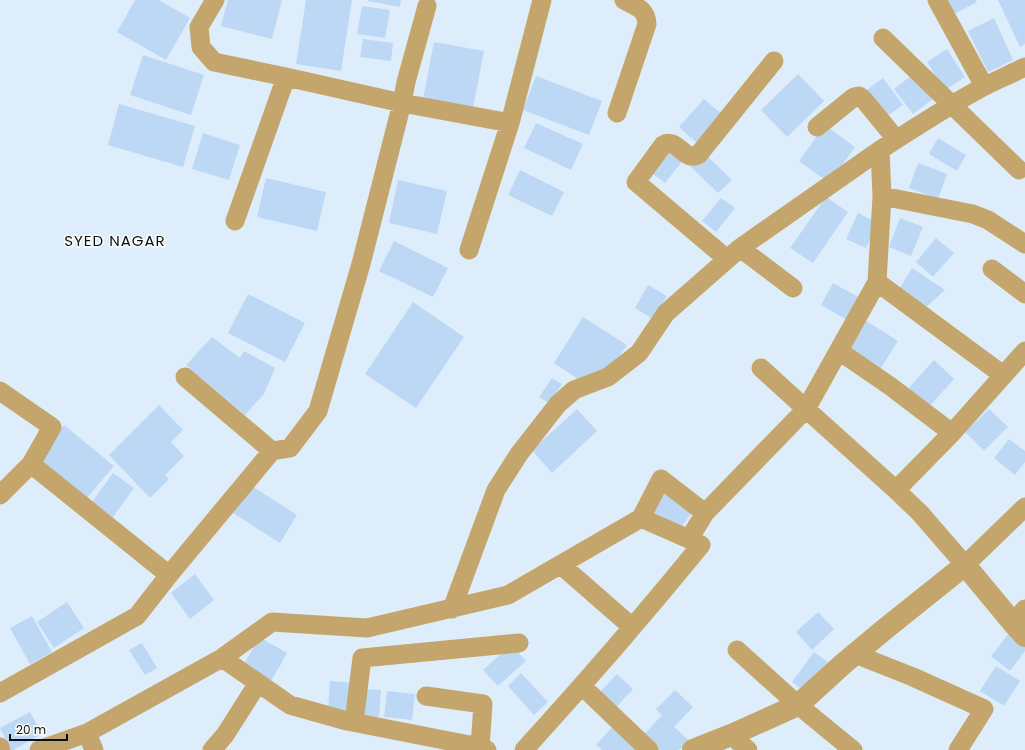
<svg xmlns="http://www.w3.org/2000/svg" width="1025" height="750" viewBox="0 0 1025 750" font-family="Poppins,sans-serif">
	<style>
		.building { fill: #bcd8f5 }
		.lines { fill: none; stroke-linecap: round; stroke-linejoin: round }
		.minor { stroke: #c4a66d; stroke-width: 19 }
		.tertiary { stroke: #c4a66d; stroke-width: 22 }
		.labels { text-anchor: middle; dominant-baseline: central; stroke-width: 3; stroke-linejoin: round; paint-order: stroke }
		.neighbourhood-label { font-size: 15px; letter-spacing: 1px; fill: #0a1016; stroke: #fff }
	</style>
	<rect width="100%" height="100%" fill="#deedfc"/>
	<path class="building" d="M135 0H159L190 18 166 60 117 32Z
		M228 0H282L272 39 221 26Z
		M306 0H352L341 71 296 64Z
		M368 0H401L400 7 368 1Z
		M942 0H976L977 2 950 16Z
		M998 0H1025V44L1020 47Z
		M362 6 390 10 385 38 357 34Z
		M994 18 1013 60 988 72 968 31Z
		M363 39 393 43 391 61 360 57Z
		M434 42 484 51 473 108 423 99Z
		M947 49 965 77 945 90 927 62Z
		M143 55 204 75 191 115 130 95Z
		M915 73 934 98 913 114 894 89Z
		M798 74 824 101 787 137 761 110Z
		M536 76 602 101 589 135 523 110Z
		M883 78 903 105 883 119 864 92Z
		M704 99 724 116 698 144 679 127Z
		M119 104 195 126 183 167 108 145Z
		M536 123 583 144 571 170 524 148Z
		M825 125 855 147 829 183 799 161Z
		M203 133 240 145 229 180 192 169Z
		M938 138 966 155 957 171 929 154Z
		M667 148 683 160 665 183 649 171Z
		M704 153 732 180 718 193 691 167Z
		M918 163 947 174 938 199 909 188Z
		M520 170 564 192 552 216 508 195Z
		M266 178 326 192 317 231 257 217Z
		M398 180 447 191 437 234 389 223Z
		M826 197 848 212 813 263 790 248Z
		M721 198 735 208 716 232 702 221Z
		M858 213 878 223 866 248 846 239Z
		M900 218 923 227 911 256 889 247Z
		M936 238 954 253 933 277 916 262Z
		M394 241 448 268 433 297 379 271Z
		M912 268 945 290 923 310 896 294Z
		M833 283 860 298 847 320 821 305Z
		M648 285 667 296 653 319 635 308Z
		M248 294 305 323 285 362 228 333Z
		M413 302 464 337 416 408 365 374Z
		M583 317 627 345 610 370 581 381 554 363Z
		M862 318 898 341 877 374 841 351Z
		M212 337 240 358 244 351 275 368 264 394 245 415 186 365Z
		M934 360 954 379 927 409 907 390Z
		M552 378 562 384 549 403 539 397Z
		M159 405 183 430 171 442 184 456 165 475 169 479 150 498 109 455Z
		M577 409 597 431 552 473 532 450Z
		M989 409 1008 427 984 451 965 432Z
		M64 425 114 466 86 499 36 458Z
		M1009 439 1025 451V462L1015 475 994 458Z
		M113 473 134 488 113 517 92 502Z
		M250 485 297 515 280 543 233 513Z
		M665 486 696 507 677 533 647 512Z
		M195 574 214 600 190 619 171 593Z
		M67 602 84 628 54 648 37 622Z
		M818 612 834 629 812 650 796 632Z
		M32 616 52 652 30 664 10 628Z
		M1009 633 1025 645V651L1010 671 991 656Z
		M259 637 287 653 270 683 242 668Z
		M142 643 157 668 145 675 129 650Z
		M511 645 526 661 498 686 483 670Z
		M814 652 828 662 806 692 792 682Z
		M996 666 1020 681 1004 706 980 691Z
		M521 673 548 702 534 715 508 686Z
		M617 674 633 689 613 711 597 695Z
		M330 681 356 683 354 714 328 712Z
		M360 689 381 690 379 717 358 716Z
		M675 690 693 707 674 727 692 743 677 750H657L642 737 662 715 656 709Z
		M387 691 415 694 412 720 384 717Z
		M30 712 42 734 13 750H11L0 728Z
		M616 723 645 750H602L596 745Z"/>
	<g class="lines">
		<path class="minor" d="M215 0 199 27 201 47 214 62 286 77 402 103 510 123
			M937 0 984 86
			M883 38 1019 170
			M617 113 647 24C646 8 636 7 624 0
			M817 127 854 97 859 96 864 100 896 139
			M882 196 973 214 988 220 1025 244
			M235 221 286 77
			M740 248 793 288
			M469 250 510 123 542 0
			M727 259 636 182 663 145C677 136 685 164 699 154L774 61
			M992 269 1025 294
			M877 282 1003 375
			M839 351 890 386 952 433
			M761 368 806 409 877 282 882 196 880 150
			M185 377 272 451
			M0 391 52 427 31 464
			M896 490 952 433 1025 351
			M0 495 31 464 169 575
			M641 518 661 479 705 513
			M561 565 632 627
			M452 609 496 490 519 454 558 404 574 390 608 377 639 353 666 313 740 248 880 150C914 128 948 106 983 87 997 80 1011 74 1025 67
			M1013 623 1025 609
			M737 650 798 705 853 750
			M855 654 913 677 984 709 958 750
			M222 658 290 705 347 721 480 747 487 750
			M582 686 649 750
			M0 693 137 616 169 575 272 451 290 448 318 411 361 264 402 103 406 82 427 6
			M426 696 483 704 480 747
			M354 722 362 658 519 643
			M87 733 94 750
			M731 735 748 750
			M0 747 1 750
			M39 750 87 733 222 658 272 622 367 628 508 595 641 518 689 539
			M212 750 225 735 258 683
			M524 750C585 683 644 615 701 545L689 539 705 513 806 409 896 490 920 513 965 565 1025 507"/>
		<path class="tertiary" d="M693 750 731 735 798 705 843 664 885 629 965 565 1013 623 1025 636"/>
	</g>
	<g class="labels">
		<g class="neighbourhood-label">
			<text x="115" y="240">SYED NAGAR</text>
		</g>
	</g>
	<path d="M10 734v6h57v-6" fill="none" stroke="#0a1016" stroke-width="2"/>
	<text x="16" y="734" font-size="12" fill="#0a1016" stroke="#ffffff" stroke-width="3" paint-order="stroke">20 m</text>
</svg>
